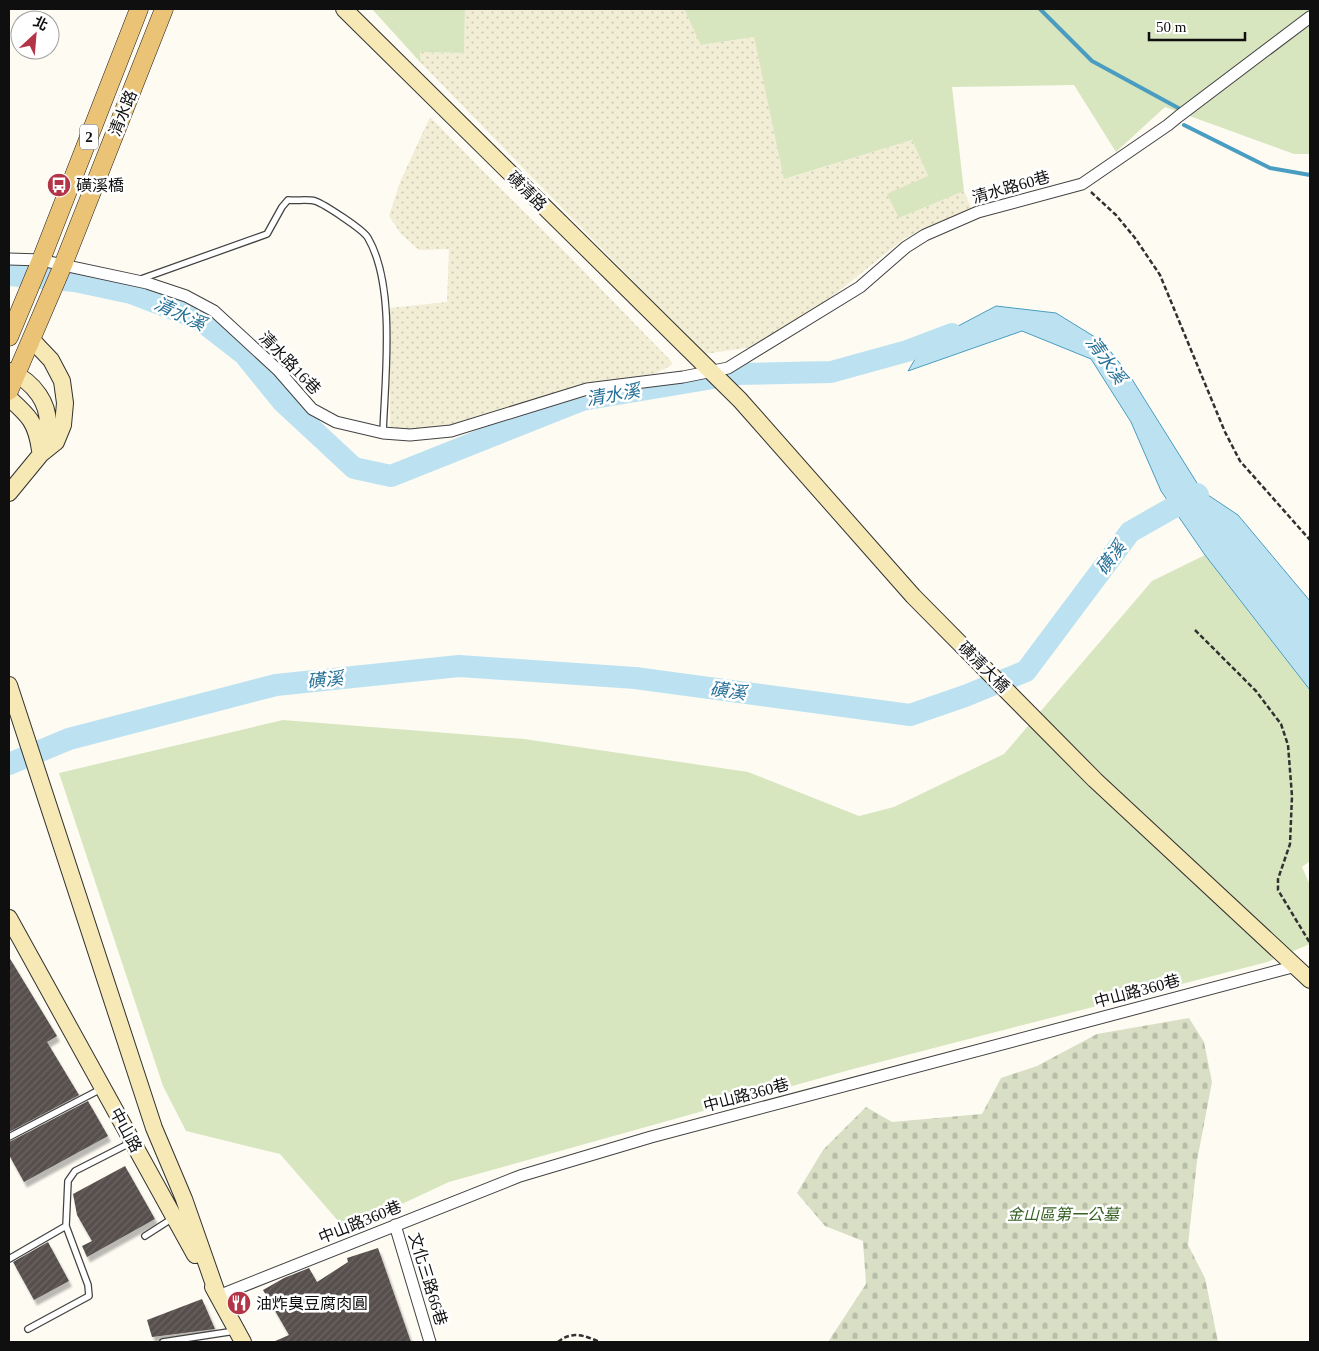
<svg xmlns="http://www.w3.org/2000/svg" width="1319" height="1351" viewBox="0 0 1319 1351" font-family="'Times New Roman','Noto Sans TC',serif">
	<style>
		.farmland { fill: url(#farmland-dots) }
		.grass { fill: #d7e6bf }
		.cemetery { fill: url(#cemetery-stones) }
		.water { fill: #bce2f1; stroke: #4a9dc1 }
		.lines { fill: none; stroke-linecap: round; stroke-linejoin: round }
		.stream { stroke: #4a9dc1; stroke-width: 4 }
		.river { stroke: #bce2f1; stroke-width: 22 }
		.building { fill: url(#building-hatch); filter: url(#shadow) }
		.lane-casing { stroke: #424242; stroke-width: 8 }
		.street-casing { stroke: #424242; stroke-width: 13 }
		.secondary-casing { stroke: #313131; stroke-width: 18 }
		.primary-casing { stroke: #202020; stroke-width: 19 }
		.path { stroke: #313131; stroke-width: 2.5; stroke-dasharray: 5 2.5; stroke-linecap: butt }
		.lane { stroke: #fff; stroke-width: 5.5 }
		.street { stroke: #fff; stroke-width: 11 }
		.secondary { stroke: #f7e9b5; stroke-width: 16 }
		.primary { stroke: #ebc376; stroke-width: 18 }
		.labels { text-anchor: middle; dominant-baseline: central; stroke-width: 5; stroke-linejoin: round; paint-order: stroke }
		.shield { fill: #fff; stroke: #575757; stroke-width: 1 }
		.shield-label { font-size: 15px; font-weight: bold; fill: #0f0f0f }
		.street-label { font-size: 16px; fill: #0f0f0f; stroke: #fff }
		.poi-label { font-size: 16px; fill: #0f0f0f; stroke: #fff; text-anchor: start }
		.park-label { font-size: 16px; font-style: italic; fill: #386225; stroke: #fff }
		.water-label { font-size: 18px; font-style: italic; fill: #246f96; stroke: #fff }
	</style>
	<defs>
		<pattern id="farmland-dots" width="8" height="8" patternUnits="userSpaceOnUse" patternTransform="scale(1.25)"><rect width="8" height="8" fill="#f2edd5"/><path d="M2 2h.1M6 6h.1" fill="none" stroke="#cecab6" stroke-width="1.8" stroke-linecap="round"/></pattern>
		<pattern id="cemetery-stones" width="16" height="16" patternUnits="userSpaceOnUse" patternTransform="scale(1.25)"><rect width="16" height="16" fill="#d9dfc5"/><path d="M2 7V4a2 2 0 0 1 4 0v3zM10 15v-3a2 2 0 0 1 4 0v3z" fill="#b9bea8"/></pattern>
		<pattern id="building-hatch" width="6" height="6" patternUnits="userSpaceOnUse" patternTransform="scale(1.25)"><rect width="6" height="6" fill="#57504d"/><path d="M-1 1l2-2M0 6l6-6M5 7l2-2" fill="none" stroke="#6a6562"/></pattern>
		<filter id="shadow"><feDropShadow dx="3" dy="5.5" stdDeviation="1" flood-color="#0004"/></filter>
	</defs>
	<rect width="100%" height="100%" fill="#fefbf3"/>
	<path class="farmland" d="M465 9H684L702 45 754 37 785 179 912 140 928 176 899 218 964 191 972 210 905 238 829 299 753 347 704 354 421 63 420 52 464 53Z
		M430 117 480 168 570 257 671 361 672 365 656 373 531 403 452 429 419 432 390 429V308L447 302 449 249 419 250 401 234 389 216 400 182Z"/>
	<path class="grass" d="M372 9H465L464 53 420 52 421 63Z
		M684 9H1310V154H1294L1165 107 1116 152 1074 85 952 87 964 191 899 218 887 194 928 176 912 140 784 179 754 37 701 45Z
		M1205 555 1310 690V861L1302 867 1310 885V944L1267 962 853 1069 449 1182 346 1230 280 1154 186 1131 163 1086 59 773 283 720 524 739 748 772 859 816 894 807 1004 754 1152 581Z"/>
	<path class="cemetery" d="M1189 1018 1204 1042 1212 1082 1197 1161 1188 1245 1205 1278 1218 1342H828L866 1284 863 1241 825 1226 797 1193 823 1150 866 1107 892 1122 982 1114 1001 1078 1037 1066 1097 1034Z"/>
	<path class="water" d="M996 306 1056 313 1103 342 1130 376 1202 491 1238 515 1310 601V690L1205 555 1161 491 1131 422 1091 359 1022 331 908 371 924 344Z"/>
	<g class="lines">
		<path class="stream" d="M1040 9 1092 61 1182 110
			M1184 125 1270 168 1310 175"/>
		<path class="river" d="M9 275 75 281 131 293 199 319 244 354 283 402 354 468 391 476 582 400 737 374 831 372 907 351 952 334
			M9 764 69 739 276 685 459 666 635 678 910 715 965 696 1026 671 1130 532 1197 494 1198 495"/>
	</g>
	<path class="building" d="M9 957 57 1036 47 1042 79 1095 83 1093 9 1132Z
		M88 1101 108 1136 24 1182 9 1155V1142Z
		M125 1166 155 1219 87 1257 82 1246 92 1241 77 1215 73 1194Z
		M48 1242 69 1281 34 1300 13 1262Z
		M378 1248 411 1342H273L289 1335 263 1290 284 1278 309 1268 317 1282 348 1262 347 1258Z
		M202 1299 215 1329 152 1337 147 1320Z"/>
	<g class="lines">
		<g class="lane-casing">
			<path id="lane" d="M141 279 267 234 282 207 288 200C297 201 307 199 315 201 324 204 364 230 368 238 396 286 385 377 383 433
				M9 1137 101 1089
				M145 1236 173 1218
				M9 1259 66 1226
				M28 1329 89 1296 88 1285 66 1226 68 1181 75 1171 130 1143
				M163 1342 235 1331"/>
		</g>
		<g class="street-casing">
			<path id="street" d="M9 259 41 260 63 265 147 283 186 296 214 311 278 370 312 409 336 422 383 433 410 435 451 431 587 389 683 377 728 368 860 287 906 247 925 235 978 212 1082 184 1168 125 1179 116 1310 17
				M395 1225 430 1342
				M218 1296 520 1176 651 1137 1296 966"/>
		</g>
		<g class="secondary-casing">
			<path id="secondary" d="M344 9 740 400 913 596 1095 780 1310 980
				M9 371C33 381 52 404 47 432 46 439 43 447 41 454
				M9 398C29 416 36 422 40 450
				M9 493 41 454 56 442 63 425 65 403 62 381 51 360 32 340
				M9 685 154 1128 184 1199 218 1296
				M9 918 195 1255
				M213 1287 243 1342"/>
		</g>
		<g class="primary-casing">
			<path id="primary" d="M9 337 41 260 139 9
				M9 391 63 265 164 9"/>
		</g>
		<path class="path" d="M1091 192 1116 215 1135 238 1160 275 1225 432 1240 461 1310 540
			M1195 630 1256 691 1281 724 1288 745 1292 796 1290 844 1278 879V890L1310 943
			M558 1342C572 1330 585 1336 600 1342"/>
		<use href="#lane" class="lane"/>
		<use href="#street" class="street"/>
		<use href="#secondary" class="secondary"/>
		<use href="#primary" class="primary"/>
	</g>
	<defs>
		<g id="bus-disc" transform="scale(1.25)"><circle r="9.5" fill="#b33446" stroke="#fff"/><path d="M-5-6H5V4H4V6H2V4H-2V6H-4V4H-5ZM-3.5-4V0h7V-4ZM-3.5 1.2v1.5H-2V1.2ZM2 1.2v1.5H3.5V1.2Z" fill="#fff"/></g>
		<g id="restaurant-disc" transform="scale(1.25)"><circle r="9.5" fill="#b33446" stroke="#fff"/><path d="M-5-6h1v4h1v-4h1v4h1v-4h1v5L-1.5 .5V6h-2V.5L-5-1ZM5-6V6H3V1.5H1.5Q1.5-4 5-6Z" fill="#fff"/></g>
	</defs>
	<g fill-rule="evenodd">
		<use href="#bus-disc" x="59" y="185"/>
		<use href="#restaurant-disc" x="239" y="1303"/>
	</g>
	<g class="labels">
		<rect class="shield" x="80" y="124.5" width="18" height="25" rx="4"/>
		<g class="shield-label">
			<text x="89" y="137">2</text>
		</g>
		<g class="street-label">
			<text transform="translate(123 113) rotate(-68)">清水路</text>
			<text transform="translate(1011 187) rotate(-16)">清水路60巷</text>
			<text transform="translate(527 191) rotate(45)">磺清路</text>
			<text transform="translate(290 363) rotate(46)">清水路16巷</text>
			<text transform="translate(984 667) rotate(45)">磺清大橋</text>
			<text transform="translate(1137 991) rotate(-15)">中山路360巷</text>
			<text transform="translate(746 1095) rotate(-15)">中山路360巷</text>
			<text transform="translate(126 1130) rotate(61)">中山路</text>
			<text transform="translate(360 1222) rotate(-22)">中山路360巷</text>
			<text transform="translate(428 1279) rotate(73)">文化三路66巷</text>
		</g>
		<g class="poi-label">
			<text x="76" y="185">磺溪橋</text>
			<text x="256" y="1303">油炸臭豆腐肉圓</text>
		</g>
		<g class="park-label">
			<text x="1063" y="1214">金山區第一公墓</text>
		</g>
		<g class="water-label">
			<text transform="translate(180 314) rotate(25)">清水溪</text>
			<text transform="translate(1106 360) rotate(54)">清水溪</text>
			<text transform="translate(613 395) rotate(-10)">清水溪</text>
			<text transform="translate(1111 558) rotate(-53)">磺溪</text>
			<text transform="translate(325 680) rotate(-6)">磺溪</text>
			<text transform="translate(728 691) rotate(8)">磺溪</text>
		</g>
	</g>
	<rect width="1319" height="1351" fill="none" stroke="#0f0f0f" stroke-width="20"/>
	<g transform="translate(35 35) rotate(26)"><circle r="24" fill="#ffffff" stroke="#9f9f9f"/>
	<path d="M0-4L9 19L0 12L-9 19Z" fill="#b33446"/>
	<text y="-8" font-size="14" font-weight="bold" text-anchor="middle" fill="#0f0f0f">北</text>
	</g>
	<path d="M1149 32v8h96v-8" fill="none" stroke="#0f0f0f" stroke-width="2.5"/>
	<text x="1156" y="32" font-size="15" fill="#0f0f0f" stroke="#ffffff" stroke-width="4" paint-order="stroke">50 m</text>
</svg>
